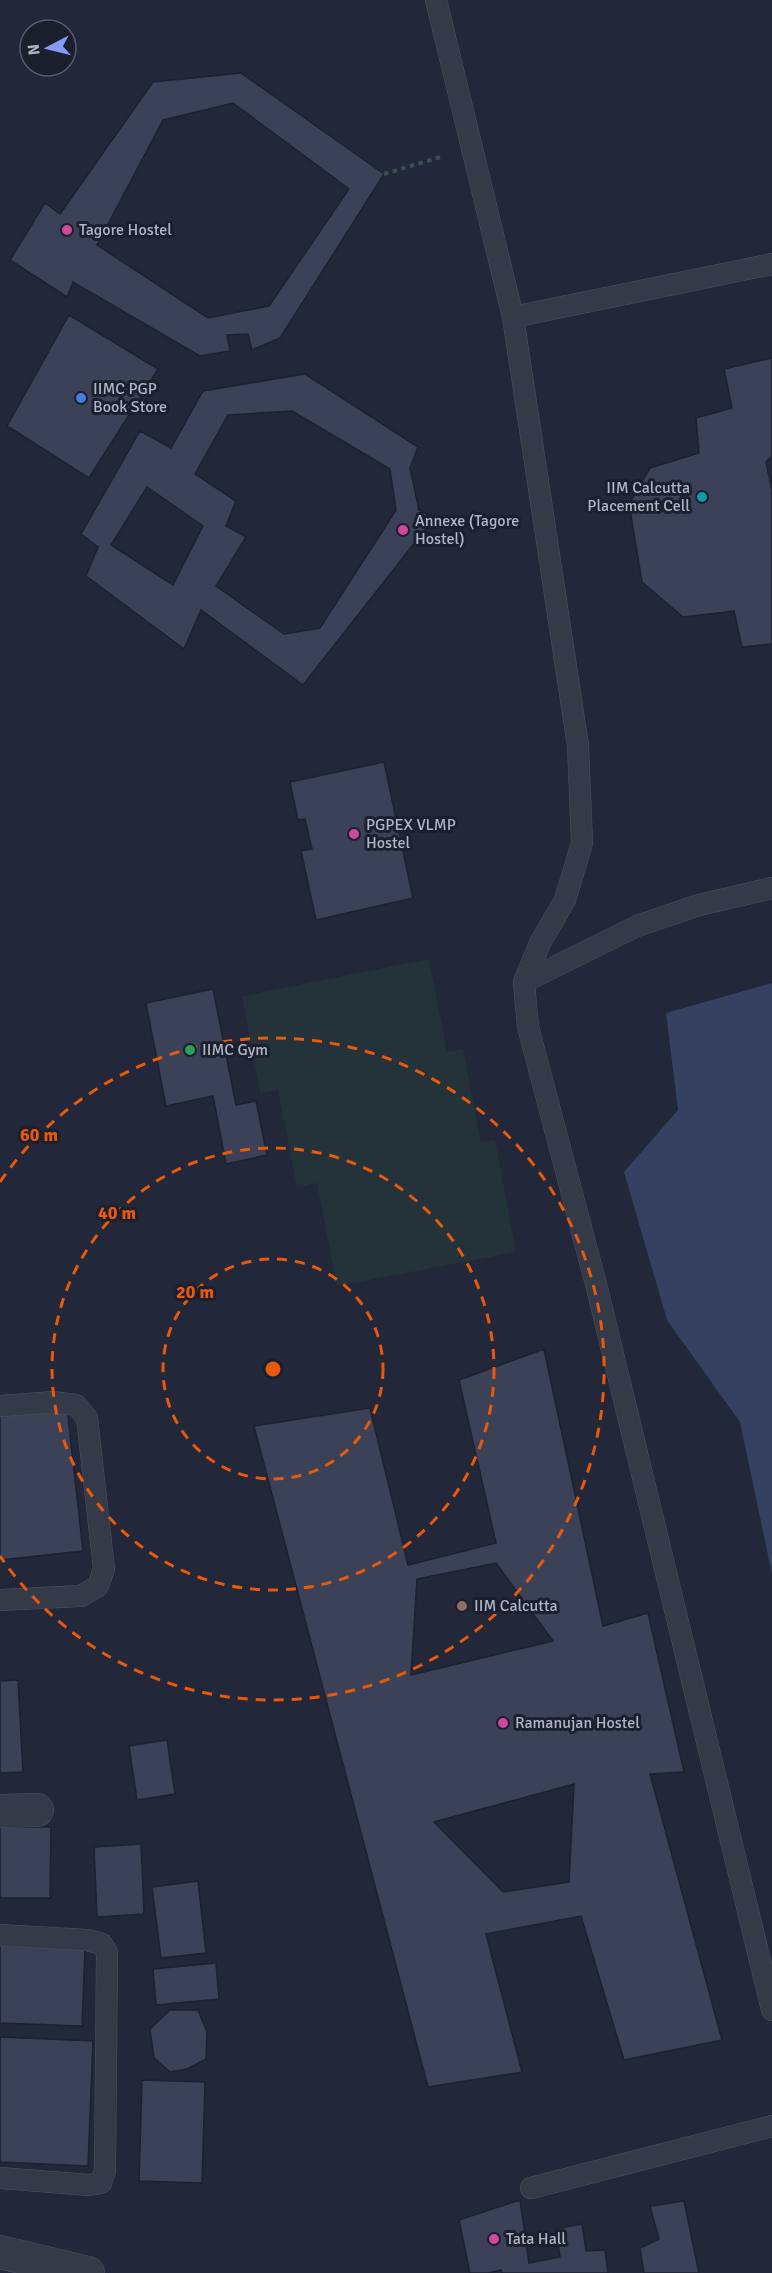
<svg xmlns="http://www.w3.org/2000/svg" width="772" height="2273" viewBox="0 0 772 2273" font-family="Signika,sans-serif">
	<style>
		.park { fill: #24333a }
		.water { fill: #364060 }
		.building { fill: #3b4257; stroke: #1d2130; stroke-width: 1.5; fill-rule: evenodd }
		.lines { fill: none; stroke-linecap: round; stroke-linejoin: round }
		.service-casing { stroke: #4d5261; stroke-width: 22 }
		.minor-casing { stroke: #4d5261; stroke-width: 34 }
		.path { stroke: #3e4f54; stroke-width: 4; stroke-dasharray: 4.5 4.5; stroke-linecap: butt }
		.service { stroke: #353a49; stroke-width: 21 }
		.minor { stroke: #353a49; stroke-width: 33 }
		.ring { fill: none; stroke: #e8590c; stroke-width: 3; stroke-dasharray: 10 8 }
		.hotel-dot { fill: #d1479c; stroke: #1b1f2e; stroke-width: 2 }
		.shop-dot { fill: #3f7fe0; stroke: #1b1f2e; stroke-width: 2 }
		.culture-dot { fill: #0f9aa8; stroke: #1b1f2e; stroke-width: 2 }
		.leisure-dot { fill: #2e9e5b; stroke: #1b1f2e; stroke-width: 2 }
		.education-dot { fill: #8d6e63; stroke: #1b1f2e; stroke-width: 2 }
		.labels { text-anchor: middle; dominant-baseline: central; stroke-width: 6; stroke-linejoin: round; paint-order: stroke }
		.poi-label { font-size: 16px; fill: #b0b5c6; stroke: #1b1f2e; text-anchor: start }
		.centre { fill: #e8590c; stroke: #1b1f2e; stroke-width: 3 }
		.ring-label { font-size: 18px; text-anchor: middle; font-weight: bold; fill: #e8590c; stroke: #1b1f2e; stroke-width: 6; stroke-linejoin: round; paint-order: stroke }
	</style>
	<rect width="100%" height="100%" fill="#222739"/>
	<path class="park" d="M429 959 447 1052 463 1049 481 1142 495 1140 516 1252 337 1286 317 1183 297 1187 278 1090 260 1093 242 996Z"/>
	<path class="water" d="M772 983V1574L740 1422 667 1320 624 1172 678 1110 666 1013Z"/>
	<path class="building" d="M241 73 384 174 280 338 252 350 248 334 227 335 230 351 200 356 73 282 67 297 10 260 45 203 60 214 153 82ZM233 103 349 189 269 306 208 318 97 245 163 120Z
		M69 315 158 369 89 478 7 426Z
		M772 358V456L766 462 772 490V644L742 647 734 611 683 617 642 582 629 504 650 468 699 453 696 418 732 408 724 369Z
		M305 374 418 447 410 468 419 510 434 518 303 685 201 610 184 649 86 576 98 547 81 534 140 431 171 448 203 391ZM292 411 390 469 396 510 320 628 284 634 216 586 246 537 226 526 236 501 195 474 228 415ZM147 487 203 526 173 585 111 545Z
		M384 762 413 898 316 920 301 851 312 849 305 819 298 820 290 782Z
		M213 989 236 1105 256 1101 267 1155 226 1164 213 1096 166 1106 146 1003Z
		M544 1349 603 1626 648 1613 684 1772 650 1774 722 2040 624 2060 581 1916 486 1934 522 2072 428 2087 254 1426 370 1408 408 1565 496 1543 459 1380ZM496 1563 553 1641 411 1675 417 1579ZM574 1784 569 1882 503 1892 434 1822Z
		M67 1408 83 1551 0 1560V1416Z
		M18 1680 23 1772 0 1773V1681Z
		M167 1740 175 1794 137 1800 129 1746Z
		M0 1827H51L50 1898H0Z
		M141 1844 144 1914 97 1917 94 1847Z
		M198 1881 206 1953 161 1958 152 1887Z
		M0 1945 85 1949 82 2026 0 2023Z
		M216 1963 219 1999 156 2005 153 1969Z
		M170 2010H198L207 2032 206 2059 187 2069 170 2072 154 2058 150 2029Z
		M0 2037 93 2041 88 2166 0 2162Z
		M142 2080 205 2082 202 2183 139 2181Z
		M520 2200 529 2263 560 2257 556 2229 582 2224 586 2251 605 2250 608 2273H502L501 2270 488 2273H470L459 2220Z
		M684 2201 699 2273H644L640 2248 659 2239 650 2206Z"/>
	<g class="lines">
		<g class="service-casing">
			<path id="service" d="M436 0 513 317 578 746 582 843 565 900 540 943 524 982 528 1027 597 1288 772 2010
				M513 317 772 264
				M524 982 637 926 699 905 772 888
				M0 1406 53 1402 76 1405 87 1418 104 1569 98 1586 81 1596 0 1600
				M0 1935 87 1940 102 1944 107 1952 105 2171 101 2183 89 2185 0 2178
				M531 2188 772 2126"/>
		</g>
		<g class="minor-casing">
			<path id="minor" d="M0 1811 37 1810
				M0 2252 88 2273"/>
		</g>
		<path class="path" d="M384 174 444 156"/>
		<use href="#service" class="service"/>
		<use href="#minor" class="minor"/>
	</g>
	<g class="ring">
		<circle cx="273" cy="1369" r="110"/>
		<circle cx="273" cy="1369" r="221"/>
		<path d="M0 1182A331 331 0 1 1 0 1556"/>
	</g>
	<g class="hotel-dot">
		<circle cx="67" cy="230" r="6"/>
		<circle cx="403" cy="530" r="6"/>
		<circle cx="354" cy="834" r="6"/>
		<circle cx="503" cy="1723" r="6"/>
		<circle cx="494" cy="2239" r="6"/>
	</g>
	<circle class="shop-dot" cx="81" cy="398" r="6"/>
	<circle class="culture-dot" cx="702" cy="497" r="6"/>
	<circle class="leisure-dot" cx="190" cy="1050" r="6"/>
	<circle class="education-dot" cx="462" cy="1606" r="6"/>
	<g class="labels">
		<g class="poi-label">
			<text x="79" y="230">Tagore Hostel</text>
			<text x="93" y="389">IIMC PGP<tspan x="93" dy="18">Book Store</tspan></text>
			<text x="690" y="488" text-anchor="end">IIM Calcutta<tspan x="690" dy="18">Placement Cell</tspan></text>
			<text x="415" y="521">Annexe (Tagore<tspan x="415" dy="18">Hostel)</tspan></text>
			<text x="366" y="825">PGPEX VLMP<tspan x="366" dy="18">Hostel</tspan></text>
			<text x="202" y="1050">IIMC Gym</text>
			<text x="474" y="1606">IIM Calcutta</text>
			<text x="515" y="1723">Ramanujan Hostel</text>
			<text x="506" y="2239">Tata Hall</text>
		</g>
	</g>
	<circle cx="273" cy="1369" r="9" class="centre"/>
	<g class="ring-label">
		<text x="39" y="1141">60 m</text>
		<text x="117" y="1219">40 m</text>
		<text x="195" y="1298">20 m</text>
	</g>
	<g transform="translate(48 48) rotate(263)"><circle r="28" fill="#1b1f2e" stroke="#575b6b" stroke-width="1.5"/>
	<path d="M0-4.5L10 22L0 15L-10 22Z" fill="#859cf6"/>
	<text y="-9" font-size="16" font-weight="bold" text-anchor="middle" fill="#b0b5c6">N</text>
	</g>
</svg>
